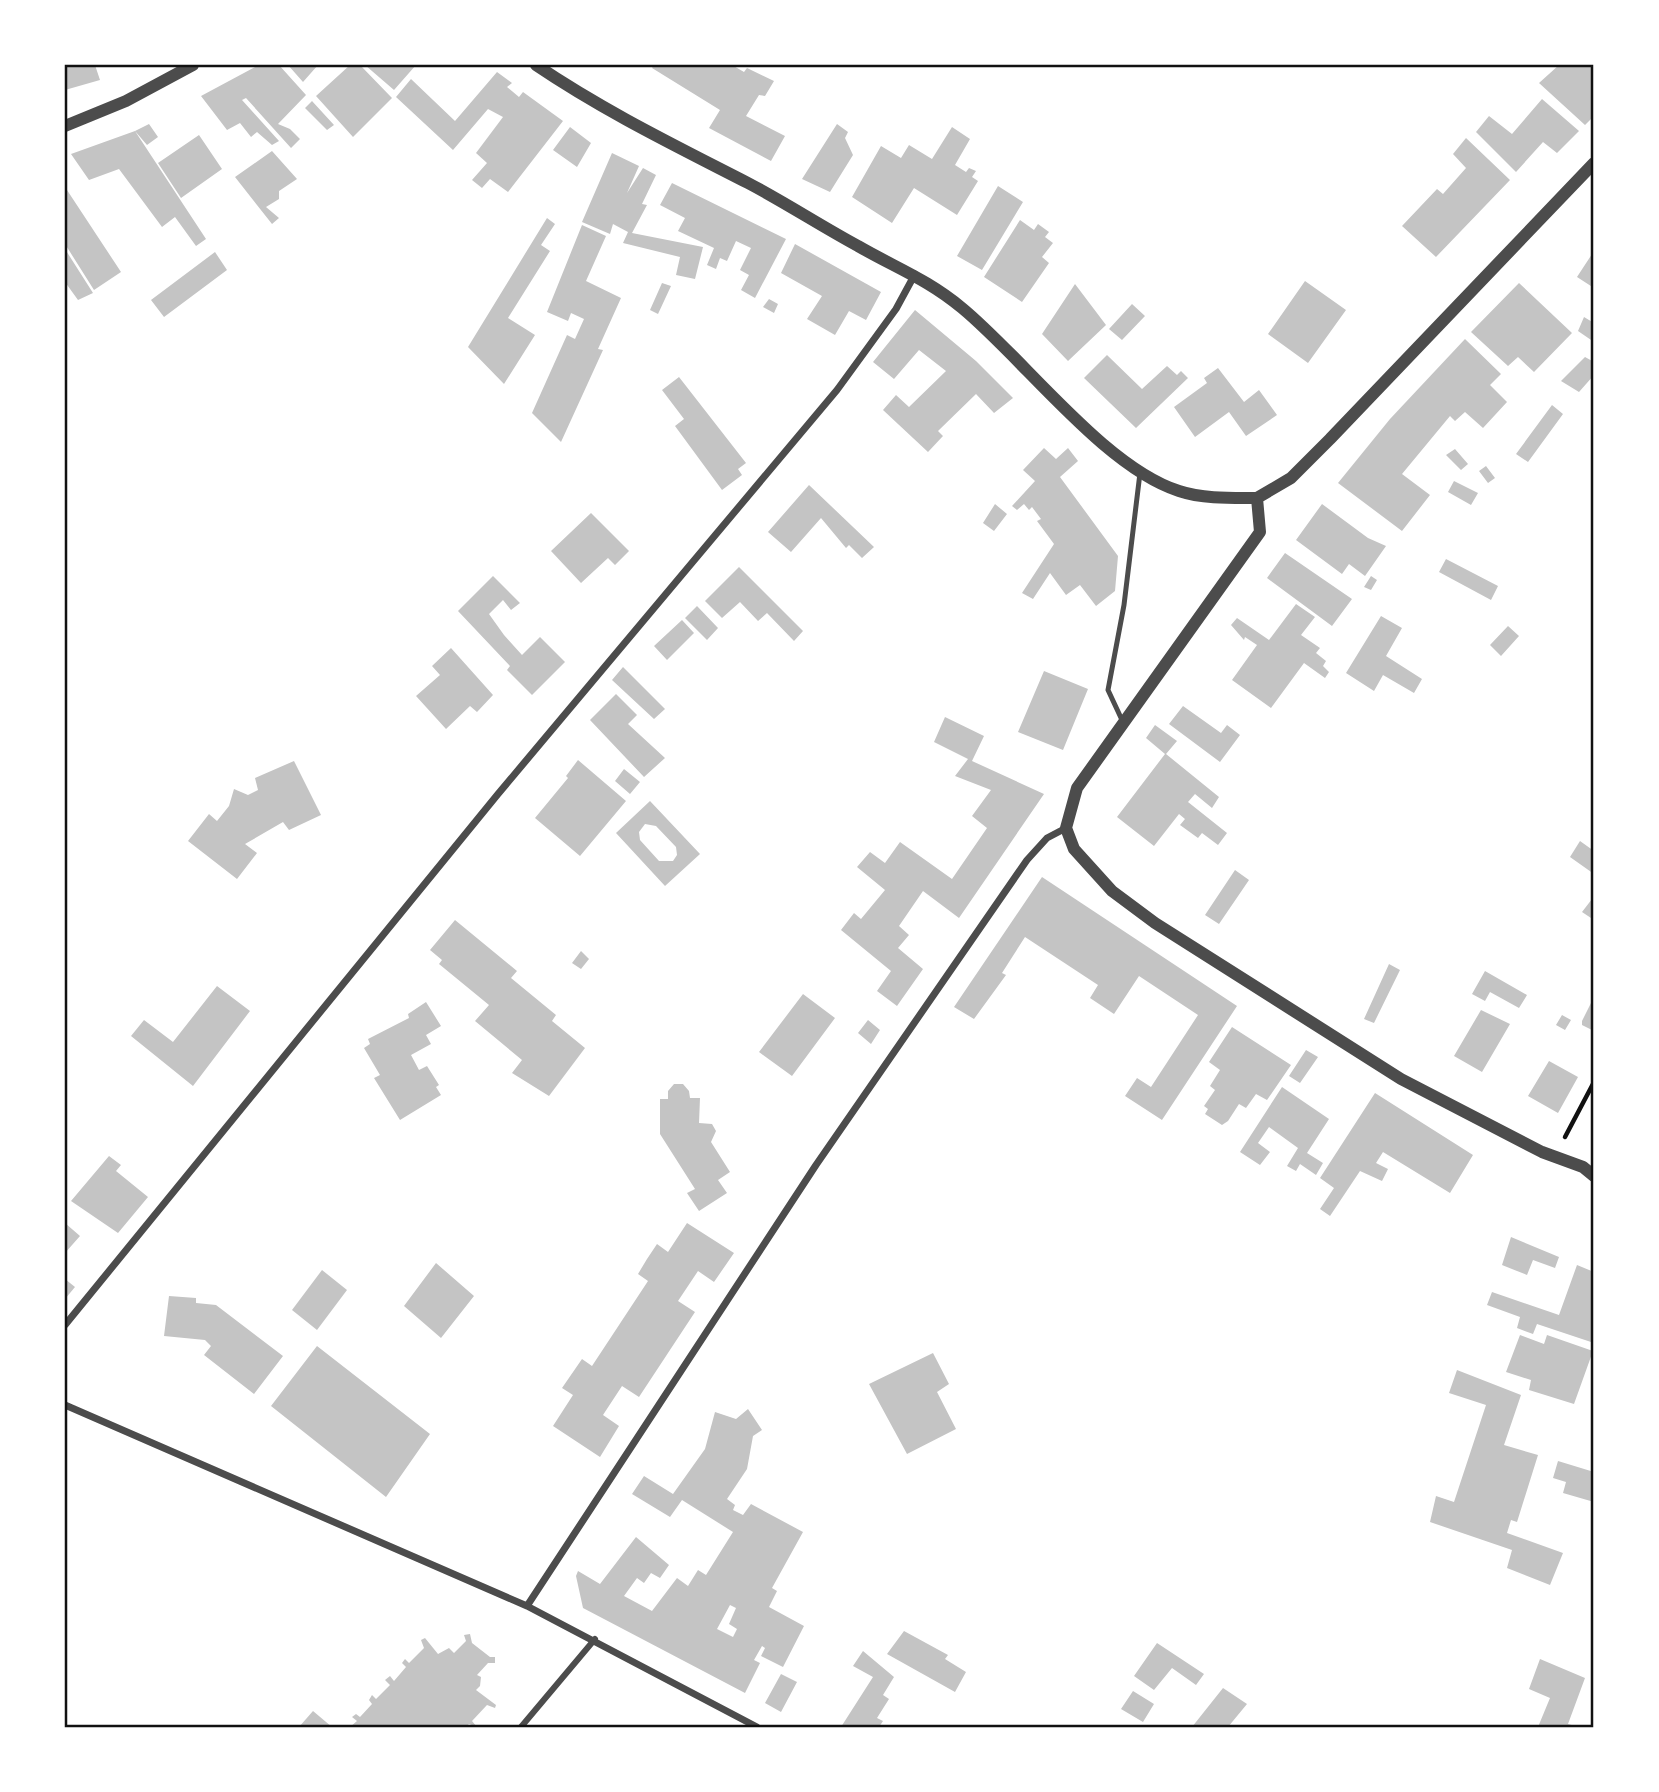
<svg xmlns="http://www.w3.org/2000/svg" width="1659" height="1792" viewBox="0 0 1659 1792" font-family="Montserrat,sans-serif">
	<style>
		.building { fill: #c4c4c4; fill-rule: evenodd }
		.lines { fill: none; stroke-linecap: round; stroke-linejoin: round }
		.path { stroke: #111; stroke-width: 4.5 }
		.service { stroke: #4c4c4c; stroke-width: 5 }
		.pedestrian { stroke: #4c4c4c; stroke-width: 6 }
		.minor { stroke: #4c4c4c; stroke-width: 7 }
		.tertiary { stroke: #4c4c4c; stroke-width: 12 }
		.neatline { fill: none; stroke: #111; stroke-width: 2.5 }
	</style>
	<rect width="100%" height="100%" fill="#fff"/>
	<path class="building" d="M65 65H95L100 80 65 90Z
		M259 65H279L306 95 278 124 290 129 300 139 291 148 246 98 242 100 279 141 272 145 257 132 251 137 240 123 227 130 201 96Z
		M288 65H318L303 82Z
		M350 65H360L392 98 353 137 316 96Z
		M365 65H416L394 90Z
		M654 65H732L744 72 747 68 774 81 765 96 759 95 746 116 785 136 771 161 709 128 720 110 652 68Z
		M1559 65H1594V116L1585 125 1539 83Z
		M497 72 512 83 507 87 519 97 523 92 563 121 508 192 490 179 482 188 472 180 487 163 476 153 503 117 488 109 453 150 396 97 411 79 455 121Z
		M1542 99 1579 131 1557 153 1543 142 1516 172 1476 132 1489 116 1512 134Z
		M312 101 334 125 327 130 305 108Z
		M149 124 158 137 147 145 135 131Z
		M837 124 848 132 845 138 853 155 830 192 802 179Z
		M570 127 591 143 577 167 553 150Z
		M952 127 970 139 955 165 966 172 969 168 976 171 972 177 978 181 957 215 914 188 892 223 852 197 881 146 901 158 909 145 932 159Z
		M135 131 206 239 196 246 175 217 162 227 119 169 89 180 71 154Z
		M199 135 222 169 181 198 158 163Z
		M1466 138 1510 180 1436 257 1402 226 1437 189 1443 194 1466 168 1453 154Z
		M272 151 297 179 279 191V199L266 207 279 218 272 224 235 177Z
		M612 153 639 166 627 193 643 168 656 175 642 204 647 205 632 233 703 247 695 279 676 275 680 257 623 243 628 232 613 224 610 234 582 222Z
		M672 183 786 239 755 298 741 290 749 275 740 270 751 248 736 241 727 261 720 258 716 269 707 265 714 248 678 231 685 218 660 205Z
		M998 186 1023 202 982 270 957 256Z
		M65 187 121 272 94 290 65 244Z
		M547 218 555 224 541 245 550 251 508 318 535 335 504 384 468 347Z
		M1020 220 1034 230 1038 224 1049 232 1045 237 1053 243 1042 257 1049 263 1022 302 984 277Z
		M582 225 606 236 586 281 621 298 598 349 603 350 561 442 532 413 567 335 575 339 584 319 571 313 568 321 547 312Z
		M795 244 881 292 866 320 849 311 835 335 807 319 822 296 781 273Z
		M65 249 93 293 78 300 65 282Z
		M1594 251V288L1577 277Z
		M215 252 227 270 164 317 151 300Z
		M1305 281 1346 310 1308 363 1268 334Z
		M662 283 671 286 658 314 650 310Z
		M1519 283 1572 333 1534 372 1518 357 1508 366 1471 332Z
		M1075 284 1106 325 1068 361 1042 334Z
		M769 299 778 304 774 313 763 307Z
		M1132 304 1145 316 1122 340 1109 329Z
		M915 310 976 361 1013 398 994 413 976 394 938 431 943 436 928 452 883 410 896 395 909 407 946 371 919 350 894 379 873 362Z
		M1584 317 1594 323V342L1578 331Z
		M1465 339 1501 374 1490 385 1507 402 1483 428 1465 412 1455 421 1450 416 1402 474 1430 495 1402 531 1338 483 1390 419Z
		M1107 355 1142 389 1167 366 1177 375 1181 371 1188 378 1136 428 1084 378Z
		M1585 357 1594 362V375L1579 392 1561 381Z
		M1218 368 1244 402 1259 390 1277 415 1246 436 1229 412 1195 437 1174 407 1207 383 1204 378Z
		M679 377 746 463 738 469 742 475 722 490 675 426 684 419 662 390Z
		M1552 405 1563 414 1528 462 1516 454Z
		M1044 448 1056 459 1068 448 1078 461 1060 477 1118 556 1115 591 1096 606 1080 585 1066 595 1050 573 1033 599 1022 593 1054 544 1037 521 1041 519 1032 507 1029 510 1024 504 1017 510 1012 506 1035 481 1023 470Z
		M1455 449 1468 464 1461 470 1446 455Z
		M1486 466 1495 478 1488 483 1479 471Z
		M1454 481 1478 493 1471 505 1448 492Z
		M809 485 874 547 862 558 849 545 846 548 821 518 791 552 768 532Z
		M995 504 1007 514 994 531 983 523Z
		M1322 504 1368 538 1386 546 1365 576 1349 564 1342 574 1296 540Z
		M591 513 629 551 615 565 608 558 581 583 551 551Z
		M1285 553 1352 599 1332 626 1267 578Z
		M1446 559 1498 586 1491 600 1439 572Z
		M739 567 803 631 794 641 767 613 758 621 740 602 722 618 705 601Z
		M493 576 520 603 511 610 503 600 489 614 504 635 522 655 540 637 565 662 532 695 507 670 510 666 458 611Z
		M1371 576 1377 580 1371 590 1364 587Z
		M1296 604 1315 617 1301 635 1320 648 1316 653 1326 661 1323 666 1329 672 1325 678 1304 663 1271 708 1232 680 1257 645 1245 637 1244 640 1231 625 1237 618 1269 640Z
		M697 606 718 628 707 640 685 618Z
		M1381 616 1402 628 1386 656 1422 679 1414 693 1383 675 1374 691 1346 673Z
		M682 620 694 633 667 660 654 646Z
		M1508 626 1519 636 1501 656 1490 645Z
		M451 648 493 695 477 712 470 706 446 729 416 696 440 675 432 666Z
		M623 667 665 709 654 719 612 680Z
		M1044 671 1088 689 1063 750 1018 732Z
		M616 694 637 715 628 724 665 758 644 777 590 720Z
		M1183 706 1221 733 1227 725 1240 735 1220 762 1169 724Z
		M945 717 984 736 972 761 1044 794 959 918 923 891 899 926 909 935 898 948 923 969 897 1006 877 991 891 971 841 930 854 913 861 919 885 890 857 867 870 852 885 863 900 842 952 879 987 828 972 816 991 790 955 776 968 759 934 742Z
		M1155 725 1177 741 1166 754 1219 797 1212 808 1195 794 1188 802 1227 833 1218 845 1202 833 1198 838 1180 825 1185 819 1179 814 1154 846 1117 817 1165 754 1146 738Z
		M578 760 626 801 580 856 535 818 568 778 566 776Z
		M294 761 321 815 289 830 283 822 245 844 257 853 237 879 188 841 209 814 217 821 229 806 234 789 248 795 258 790 255 778Z
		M624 769 640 782 630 794 615 781Z
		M650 801 700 854 665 886 616 833ZM645 824 656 826 676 847 677 855 673 861H659L640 840 639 832Z
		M1580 841 1594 851V874L1570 857Z
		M1235 870 1249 880 1219 924 1205 915Z
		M1042 877 1237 1006 1162 1120 1125 1096 1137 1078 1151 1087 1198 1015 1139 976 1114 1014 1090 998 1098 985 1025 937 1002 973 1006 975 974 1019 954 1007Z
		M1592 899 1594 900V920L1582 912Z
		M455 920 517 971 511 978 556 1015 552 1021 585 1048 549 1096 512 1073 522 1060 475 1021 489 1005 439 964 442 960 430 950Z
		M581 951 589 959 581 969 572 963Z
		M1389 964 1400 970 1374 1023 1364 1019Z
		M1485 971 1527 995 1519 1008 1490 992 1485 1001 1472 994Z
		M217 986 250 1011 193 1086 131 1036 144 1020 173 1042Z
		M803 994 835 1018 792 1076 759 1052Z
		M1594 997V1031L1582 1025V1021Z
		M426 1002 441 1026 426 1035 431 1044 411 1055 419 1070 427 1066 439 1085 436 1087 441 1095 400 1120 374 1078 380 1075 364 1048 370 1044 368 1039 409 1018 408 1014Z
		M1481 1010 1510 1024 1482 1072 1454 1056Z
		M1562 1015 1571 1020 1565 1030 1556 1025Z
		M868 1020 880 1030 871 1044 858 1033Z
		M1232 1027 1291 1065 1267 1100 1256 1094 1246 1108 1239 1104 1228 1121 1222 1125 1205 1114 1208 1109 1204 1106 1215 1090 1210 1086 1220 1070 1209 1062Z
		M1306 1050 1318 1057 1300 1083 1289 1076Z
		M1549 1061 1578 1077 1558 1113 1528 1096Z
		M674 1084H683L689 1091 690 1098H700L699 1123 712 1124 716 1131 711 1142 730 1172 718 1180 727 1193 699 1211 687 1193 695 1189 660 1134V1099H668V1091Z
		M1282 1087 1329 1119 1307 1153 1323 1163 1316 1175 1300 1164 1296 1171 1287 1166 1298 1148 1269 1127 1258 1143 1270 1152 1260 1165 1240 1152Z
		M1375 1093 1473 1155 1450 1193 1383 1152 1376 1163 1388 1169 1382 1181 1360 1171 1330 1216 1320 1209 1334 1188 1320 1178Z
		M109 1156 121 1165 116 1171 148 1197 118 1233 71 1201Z
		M65 1223 80 1236 65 1253Z
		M687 1223 734 1253 714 1282 698 1271 678 1301 695 1312 639 1397 622 1386 603 1415 619 1426 600 1457 553 1426 573 1395 562 1388 582 1359 592 1366 648 1281 638 1274 647 1259 657 1244 668 1252Z
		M1511 1237 1559 1257 1555 1268 1533 1260 1527 1275 1502 1265Z
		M436 1263 474 1296 441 1338 404 1306Z
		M1577 1265 1594 1272V1343L1537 1324 1533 1334 1517 1328 1520 1317 1487 1305 1492 1292 1559 1315Z
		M322 1270 347 1290 317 1330 292 1310Z
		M65 1279 75 1287 65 1299Z
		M169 1296 196 1298V1303L216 1305 283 1356 254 1394 204 1355 211 1346 205 1340 164 1336Z
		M1520 1335 1544 1344 1547 1335 1593 1351 1574 1404 1529 1390 1531 1380 1506 1372Z
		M317 1346 430 1434 386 1497 271 1406Z
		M933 1353 949 1384 937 1392 956 1429 907 1454 869 1384Z
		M1457 1370 1521 1395 1504 1445 1538 1455 1517 1522 1511 1520 1507 1533 1563 1553 1550 1585 1507 1568 1512 1550 1430 1522 1436 1496 1454 1502 1486 1405 1449 1393Z
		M748 1409 762 1430 753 1436 747 1469 727 1499 735 1505 733 1510 743 1515 751 1504 803 1532 772 1588 777 1591 769 1607 804 1626 783 1667 761 1656 765 1648 762 1646 754 1660 760 1663 745 1693 583 1608 576 1576 578 1571 600 1584 636 1537 669 1565 660 1578 651 1573 644 1583 637 1578 624 1596 652 1611 677 1578 688 1586 698 1570 706 1575 733 1532 682 1500 670 1517 632 1494 644 1476 673 1494 705 1449 715 1412 736 1419ZM730 1605 736 1608 729 1624 737 1629 733 1637 717 1629Z
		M1558 1461 1594 1472V1502L1563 1493 1566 1482 1553 1478Z
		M904 1631 948 1655 945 1659 966 1672 955 1692 887 1654Z
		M470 1634 472 1643 490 1657H495V1663H488L477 1675 481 1677 480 1686 476 1690 496 1705 495 1708 487 1705 472 1721 477 1727 469 1724 466 1727H350L357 1721 352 1717 356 1714 360 1717 372 1704 369 1700 372 1695 376 1699 390 1685 385 1680 390 1676 394 1681 406 1667 402 1663 405 1659 409 1663 424 1648 421 1640 425 1638 438 1654 449 1648 454 1653 466 1641 464 1635Z
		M1157 1643 1204 1674 1196 1685 1172 1668 1154 1690 1134 1676Z
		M863 1651 894 1677 883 1695 889 1699 877 1718 883 1721 879 1727H841L873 1677 853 1666Z
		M1540 1659 1585 1678 1568 1724 1579 1727H1538L1550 1698 1529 1689Z
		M781 1674 797 1682 781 1712 765 1703Z
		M1223 1688 1247 1704 1228 1727H1192Z
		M1133 1691 1154 1704 1143 1722 1121 1709Z
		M313 1711 332 1727H299Z"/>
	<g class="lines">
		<path class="path" d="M1565 1137 1594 1082"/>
		<path class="service" d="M1122 720 1108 690 1124 605 1140 473"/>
		<path class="pedestrian" d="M521 1727 595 1639"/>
		<path class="minor" d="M65 1325 498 794 837 390 896 309 915 274
			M65 1405 527 1606 757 1727
			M527 1606 816 1165 1027 860 1047 838 1066 828"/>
		<path class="tertiary" d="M536 65C604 111 676 146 748 183 786 203 821 226 858 246 896 268 927 279 962 308 1024 359 1104 467 1179 491 1203 499 1232 498 1257 498
			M65 126 126 101 193 65
			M1257 498 1260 532 1077 788 1066 828 1074 849 1112 891 1155 923 1401 1079 1542 1152 1583 1167 1594 1176
			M1257 498 1291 478 1330 439 1594 163"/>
	</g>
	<rect width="1659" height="1792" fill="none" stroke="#ffffff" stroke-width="133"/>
	<rect x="66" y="66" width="1526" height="1660" class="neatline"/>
</svg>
